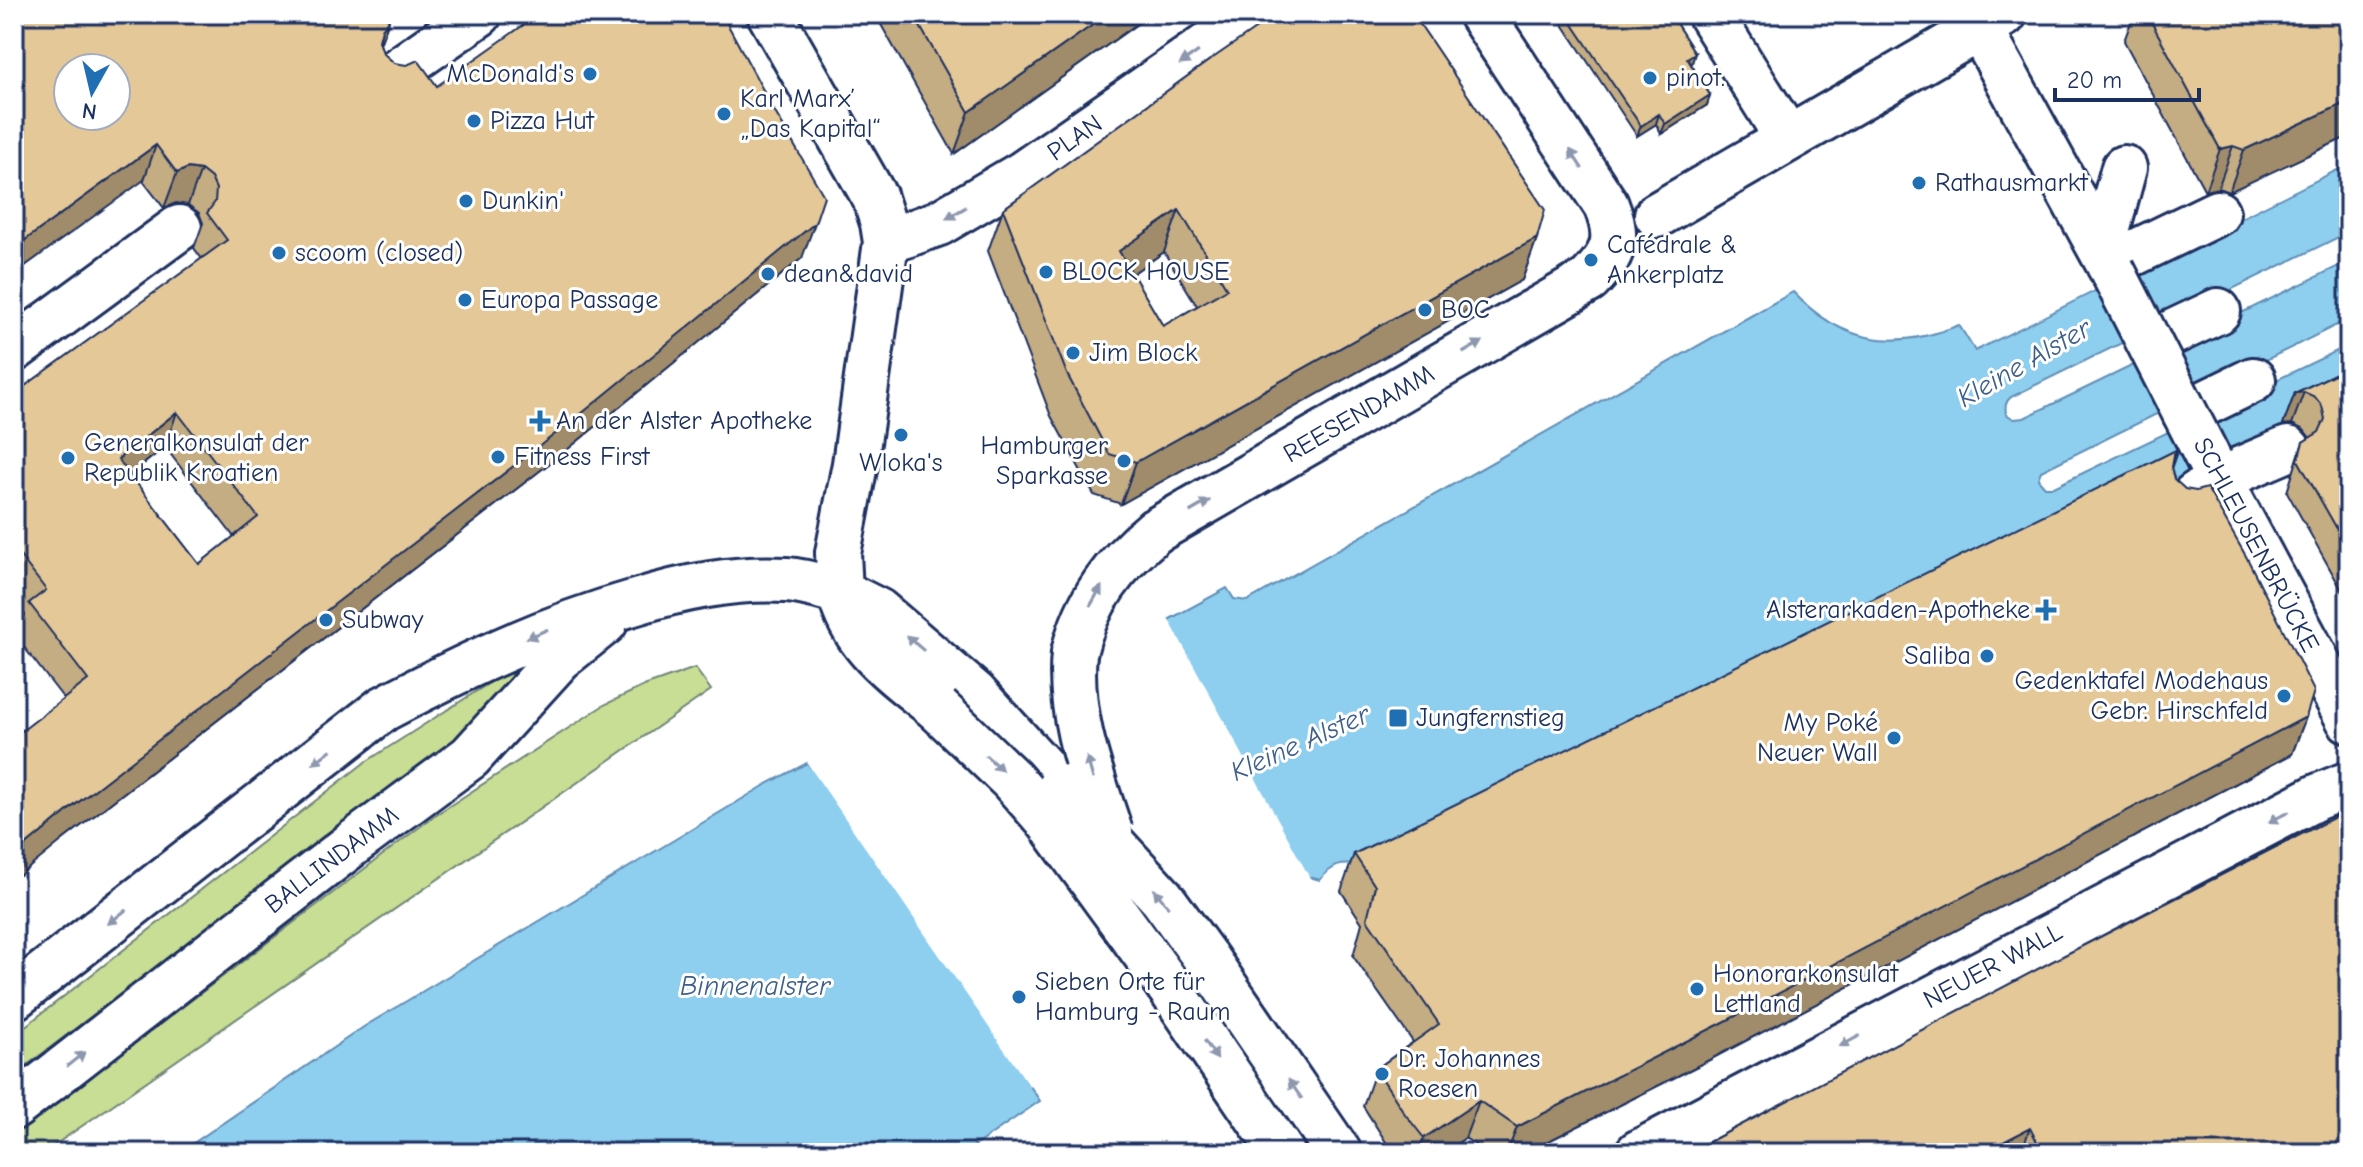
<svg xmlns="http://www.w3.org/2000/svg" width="2363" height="1167" viewBox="0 0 2363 1167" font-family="'Comic Neue',sans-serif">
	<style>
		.green { fill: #c8de94; stroke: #728679; stroke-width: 2 }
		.water { fill: #8eceef; stroke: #608eb5; stroke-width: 2 }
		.pier { fill: #fff }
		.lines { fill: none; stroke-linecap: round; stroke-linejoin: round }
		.street-casing { stroke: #1b2f5e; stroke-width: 50 }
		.secondary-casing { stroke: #1b2f5e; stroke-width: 50 }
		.street { stroke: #fff; stroke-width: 44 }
		.secondary { stroke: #fff; stroke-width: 44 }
		.street-bridge-casing { stroke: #1b2f5e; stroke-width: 50; stroke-linecap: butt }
		.street-bridge { stroke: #fff; stroke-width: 44 }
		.wall { fill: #c4ac83; stroke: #1b2f5e; stroke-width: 2; fill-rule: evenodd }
		.shaded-wall { fill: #a08c6a; stroke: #1b2f5e; stroke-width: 2 }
		.building { fill: #e4c898; stroke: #1b2f5e; stroke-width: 2; fill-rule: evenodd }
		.oneway { fill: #8d97ae }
		.poi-dot { fill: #1f6fb2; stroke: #fff; stroke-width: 3 }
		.labels { text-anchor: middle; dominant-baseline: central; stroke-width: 6; stroke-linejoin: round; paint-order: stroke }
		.poi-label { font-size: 26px; fill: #1b2f5e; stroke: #fff; text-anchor: start }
		.street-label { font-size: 26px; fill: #1b2f5e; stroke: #fff }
		.water-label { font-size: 28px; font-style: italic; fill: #3e5f8a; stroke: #fff }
	</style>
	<rect width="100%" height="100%" fill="#fff"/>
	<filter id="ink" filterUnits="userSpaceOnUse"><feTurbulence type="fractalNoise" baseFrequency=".0125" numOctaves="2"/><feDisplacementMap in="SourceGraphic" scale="16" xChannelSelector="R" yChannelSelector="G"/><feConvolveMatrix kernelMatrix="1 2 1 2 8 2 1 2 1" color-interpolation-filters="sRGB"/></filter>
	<g filter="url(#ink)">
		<path class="green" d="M695 668 711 690 43 1153H14V1135L434 816 604 705 644 686Z
			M505 673H510L513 679 465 733 14 1075V1035L364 763Z"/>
		<path class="water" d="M2349 164V232L2011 397C2005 402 2005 407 2006 414L2014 419 2024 418 2349 261V319L2041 471 2038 479 2045 487H2054L2349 345V403C2286 418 2229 452 2172 482L1360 866C1341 862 1332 865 1320 880L1303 875 1024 1077 1040 1101 964 1153H179L365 1026 767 784 807 763 811 768 1170 619 1227 588 1234 599 1247 601 1793 292C1842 344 1895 351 1959 325L1975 351Z"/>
		<path class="pier" d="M1167 616 1311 880H1304L1029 1079 1033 1084 1030 1087 807 763Z"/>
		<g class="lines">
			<g class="street-casing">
				<path id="street" d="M1710 14 1788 139
					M1972 14 2112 270
					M391 75 479 14
					M1657 215 2004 14
					M886 242 939 223 1022 174 1253 14
					M2102 249 2124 168
					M2109 265 2217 213
					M2150 343 2218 311
					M14 349 179 228
					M2185 413 2253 380
					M2210 462 2349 720
					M2195 495 2220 478 2288 449
					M840 592 878 611 975 694 1060 787
					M840 592C852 647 897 675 938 709
					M1074 653C1086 601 1115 564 1155 531L1589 280C1614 254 1620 240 1606 205L1481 14
					M1205 957 1339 1153
					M1168 985 1282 1153
					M1638 1153 2317 797 2349 784"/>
			</g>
			<g class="secondary-casing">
				<path id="secondary" d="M14 997 383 709C466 665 545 628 636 602 685 587 734 577 786 580 804 581 822 587 840 592L838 553 855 464 886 242 883 223 875 198 770 14
					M14 1107 355 842 470 757 560 658 605 622"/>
			</g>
			<use href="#street" class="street"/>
			<use href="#secondary" class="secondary"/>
			<g class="street-bridge-casing">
				<path id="street-bridge" d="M2112 270 2210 462
					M1074 653C1068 715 1091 774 1110 832
					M938 709 1011 779 1049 822 1168 985
					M1060 787 1162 898 1205 957"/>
			</g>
			<use href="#street-bridge" class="street-bridge"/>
		</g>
		<path class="wall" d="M14 14 389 20 380 44 383 53 394 63 437 86 802 258 568 449 64 839V699L17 638 25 615 14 600V394L202 259 194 248 203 223 199 213 188 205 176 203 164 208ZM165 447 234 537 199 564 130 475Z
			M875 14H1151L954 154Z
			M1556 14H1670L1695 53 1691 64 1710 95 1707 105 1661 134 1656 124 1637 136Z
			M2134 14H2349L2229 192 2218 188 2205 191 2124 41Z
			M1210 60 1537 238 1522 280 1121 504 1094 495 1051 416 988 251 1003 209ZM1164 252 1197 306 1163 326 1132 274Z
			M2349 367V603L2287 492 2303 442 2310 438 2304 430 2292 424 2283 425 2295 393Z
			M2171 469 2174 479 2306 717 2292 754 1711 1059 1525 1153H1487L1465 1138 1443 1153H1393L1363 1106 1376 1069 1413 1042 1353 956 1362 923 1341 891 1354 854Z
			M2349 813V1153H1688Z"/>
		<path class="shaded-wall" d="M1108 14H1151L954 154 969 112Z
			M389 20 376 55 382 29Z
			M1695 53 1692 63 1684 68 1687 58Z
			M1710 95 1707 105 1661 134 1665 124Z
			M2349 101V136L2229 192 2244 150Z
			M1659 114 1656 124 1637 136 1641 126Z
			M156 145 144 180 14 274V248Z
			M2233 146 2218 188 2205 191 2220 149Z
			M188 168 201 170 188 205 176 203 164 208 177 173Z
			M1179 210 1164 252 1104 293 1119 251Z
			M815 223 802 258 681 357 568 449 64 839 14 880V855L76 804Z
			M1537 238 1522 280 1121 504 1136 462Z
			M2304 392 2292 424 2283 425 2295 393Z
			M177 412 165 447 105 494 118 459Z
			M2178 449 2165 486 2173 456Z
			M2306 717 2292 754 1711 1059 1525 1153H1507L1517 1127Z
			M1479 1101 1465 1138 1443 1153H1419L1424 1138Z
			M2030 1128 2021 1153H1982Z"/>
		<path class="building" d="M14 14H384L389 20 382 29 379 41 383 53 394 63 407 65 418 60 437 86 539 14H722L776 114 824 196 815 223 694 322 581 414 76 804 14 855V737L88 680 29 603 46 590 14 548V394L227 240 207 213 215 202 216 189 211 178 201 170 188 168 177 173 156 145 14 248ZM68 68H116V116H68ZM177 412 258 517 199 564 118 459Z
			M913 14H1108L969 112Z
			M1277 14H1413L1545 210 1537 238 1136 462 1109 454 1067 374 1003 209 1210 60ZM1179 210 1227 289 1163 326 1119 251Z
			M1566 14H1670L1695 53 1687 58 1710 95 1665 124 1659 114 1641 126Z
			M2147 14H2349V101L2244 150 2233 146 2220 149Z
			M2349 367V550L2298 460 2303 442 2319 432 2325 419 2322 406 2315 397 2304 392 2295 393Z
			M2178 449 2173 456 2171 467 2174 479 2185 489 2196 491 2207 488 2247 558 2314 691 2306 717 1724 1022 1517 1127 1479 1101 1424 1138 1405 1114 1376 1069 1439 1024 1367 919 1375 886 1354 854Z
			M2345 812 2349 813V1153H2043L2030 1128 1982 1153H1688L2053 961Z"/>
		<defs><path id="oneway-solid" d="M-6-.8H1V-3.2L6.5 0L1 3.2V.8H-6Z" transform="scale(2)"/></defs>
		<g class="oneway">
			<use href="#oneway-solid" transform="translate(1189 58) rotate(145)"/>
			<use href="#oneway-solid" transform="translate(1576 159) rotate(-123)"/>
			<use href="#oneway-solid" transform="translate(956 213) rotate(150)"/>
			<use href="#oneway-solid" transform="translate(1473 347) rotate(-30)"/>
			<use href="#oneway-solid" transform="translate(1200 506) rotate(-30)"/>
			<use href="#oneway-solid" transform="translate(1096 596) rotate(-60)"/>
			<use href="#oneway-solid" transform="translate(537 634) rotate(157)"/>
			<use href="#oneway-solid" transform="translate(915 643) rotate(-139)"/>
			<use href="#oneway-solid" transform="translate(322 757) rotate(142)"/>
			<use href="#oneway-solid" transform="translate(994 763) rotate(43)"/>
			<use href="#oneway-solid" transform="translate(1090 768) rotate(-106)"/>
			<use href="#oneway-solid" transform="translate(2279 817) rotate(153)"/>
			<use href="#oneway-solid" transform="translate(1161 898) rotate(-129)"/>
			<use href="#oneway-solid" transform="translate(117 917) rotate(142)"/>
			<use href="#oneway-solid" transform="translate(1850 1041) rotate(152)"/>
			<use href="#oneway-solid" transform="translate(1211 1050) rotate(56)"/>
			<use href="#oneway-solid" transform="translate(76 1059) rotate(-38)"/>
			<use href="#oneway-solid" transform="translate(1295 1089) rotate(-125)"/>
		</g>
	</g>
	<g class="poi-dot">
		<circle cx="590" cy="74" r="8"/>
		<circle cx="1650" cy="78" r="8"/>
		<circle cx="724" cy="114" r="8"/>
		<circle cx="474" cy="121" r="8"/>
		<circle cx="1919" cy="183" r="8"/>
		<circle cx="466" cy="201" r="8"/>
		<circle cx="279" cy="253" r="8"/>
		<circle cx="1591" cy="260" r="8"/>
		<circle cx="1046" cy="272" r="8"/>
		<circle cx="768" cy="274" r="8"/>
		<circle cx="465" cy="300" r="8"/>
		<circle cx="1425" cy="310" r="8"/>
		<circle cx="1073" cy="353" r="8"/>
		<path d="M536 409h8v8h8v8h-8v8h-8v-8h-8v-8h8z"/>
		<circle cx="901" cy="435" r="8"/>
		<circle cx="498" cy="457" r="8"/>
		<circle cx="68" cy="458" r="8"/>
		<circle cx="1124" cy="461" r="8"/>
		<path d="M2042 598h8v8h8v8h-8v8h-8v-8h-8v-8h8z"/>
		<circle cx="326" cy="620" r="8"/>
		<circle cx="1987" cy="656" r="8"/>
		<circle cx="2284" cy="696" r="8"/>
		<rect x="1388" y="708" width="20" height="20" rx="4"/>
		<circle cx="1894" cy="738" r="8"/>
		<circle cx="1697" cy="989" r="8"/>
		<circle cx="1019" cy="997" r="8"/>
		<circle cx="1382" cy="1074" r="8"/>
	</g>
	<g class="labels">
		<g class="poi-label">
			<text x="574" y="74" text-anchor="end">McDonald's</text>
			<text x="1666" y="78">pinot.</text>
			<text x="740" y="99">Karl Marx’<tspan x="740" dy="30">„Das Kapital“</tspan></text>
			<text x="490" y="121">Pizza Hut</text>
			<text x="1935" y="183">Rathausmarkt</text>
			<text x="482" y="201">Dunkin'</text>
			<text x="1607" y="245">Cafédrale &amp;<tspan x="1607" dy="30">Ankerplatz</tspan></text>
			<text x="295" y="253">scoom (closed)</text>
			<text x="1062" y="272">BLOCK HOUSE</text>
			<text x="784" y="274">dean&amp;david</text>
			<text x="481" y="300">Europa Passage</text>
			<text x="1441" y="310">BOC</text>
			<text x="1089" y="353">Jim Block</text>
			<text x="556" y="421">An der Alster Apotheke</text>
			<text x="84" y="443">Generalkonsulat der<tspan x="84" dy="30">Republik Kroatien</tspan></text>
			<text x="1108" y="446" text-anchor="end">Hamburger<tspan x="1108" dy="30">Sparkasse</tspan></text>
			<text x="514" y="457">Fitness First</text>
			<text x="901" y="463" text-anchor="middle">Wloka's</text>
			<text x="2030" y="610" text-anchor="end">Alsterarkaden-Apotheke</text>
			<text x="342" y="620">Subway</text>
			<text x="1971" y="656" text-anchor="end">Saliba</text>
			<text x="2268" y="681" text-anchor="end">Gedenktafel Modehaus<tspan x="2268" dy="30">Gebr. Hirschfeld</tspan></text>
			<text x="1416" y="718">Jungfernstieg</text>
			<text x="1878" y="723" text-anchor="end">My Poké<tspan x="1878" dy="30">Neuer Wall</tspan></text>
			<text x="1713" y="974">Honorarkonsulat<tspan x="1713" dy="30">Lettland</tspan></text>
			<text x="1035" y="982">Sieben Orte für<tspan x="1035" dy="30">Hamburg - Raum</tspan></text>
			<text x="1398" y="1059">Dr. Johannes<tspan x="1398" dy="30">Roesen</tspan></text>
		</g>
		<g class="street-label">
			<text transform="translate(1075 138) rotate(-35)">PLAN</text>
			<text transform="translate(1359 414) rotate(-30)">REESENDAMM</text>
			<text transform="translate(2256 545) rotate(62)">SCHLEUSENBRÜCKE</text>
			<text transform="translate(332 860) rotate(-37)">BALLINDAMM</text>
			<text transform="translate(1993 966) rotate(-28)">NEUER WALL</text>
		</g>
		<g class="water-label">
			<text transform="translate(2024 363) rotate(-30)">Kleine Alster</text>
			<text transform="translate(1300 743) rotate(-24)">Kleine Alster</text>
			<text x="755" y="986">Binnenalster</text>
		</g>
	</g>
	<rect width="2363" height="1167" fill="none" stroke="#fff" stroke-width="48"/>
	<rect x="24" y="24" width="2315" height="1119" fill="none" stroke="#1b2f5e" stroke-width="3" filter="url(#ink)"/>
	<g transform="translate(92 92) rotate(188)"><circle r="38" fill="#ffffff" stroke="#a4acbf" stroke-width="2"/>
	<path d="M0-6L14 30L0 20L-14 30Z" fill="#1f6fb2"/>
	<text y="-12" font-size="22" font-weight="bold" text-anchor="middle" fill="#1b2f5e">N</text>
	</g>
	<path d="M2055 88v12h144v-12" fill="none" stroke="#1b2f5e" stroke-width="4"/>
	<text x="2067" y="88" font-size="24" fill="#1b2f5e" stroke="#ffffff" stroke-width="6" paint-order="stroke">20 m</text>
</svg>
